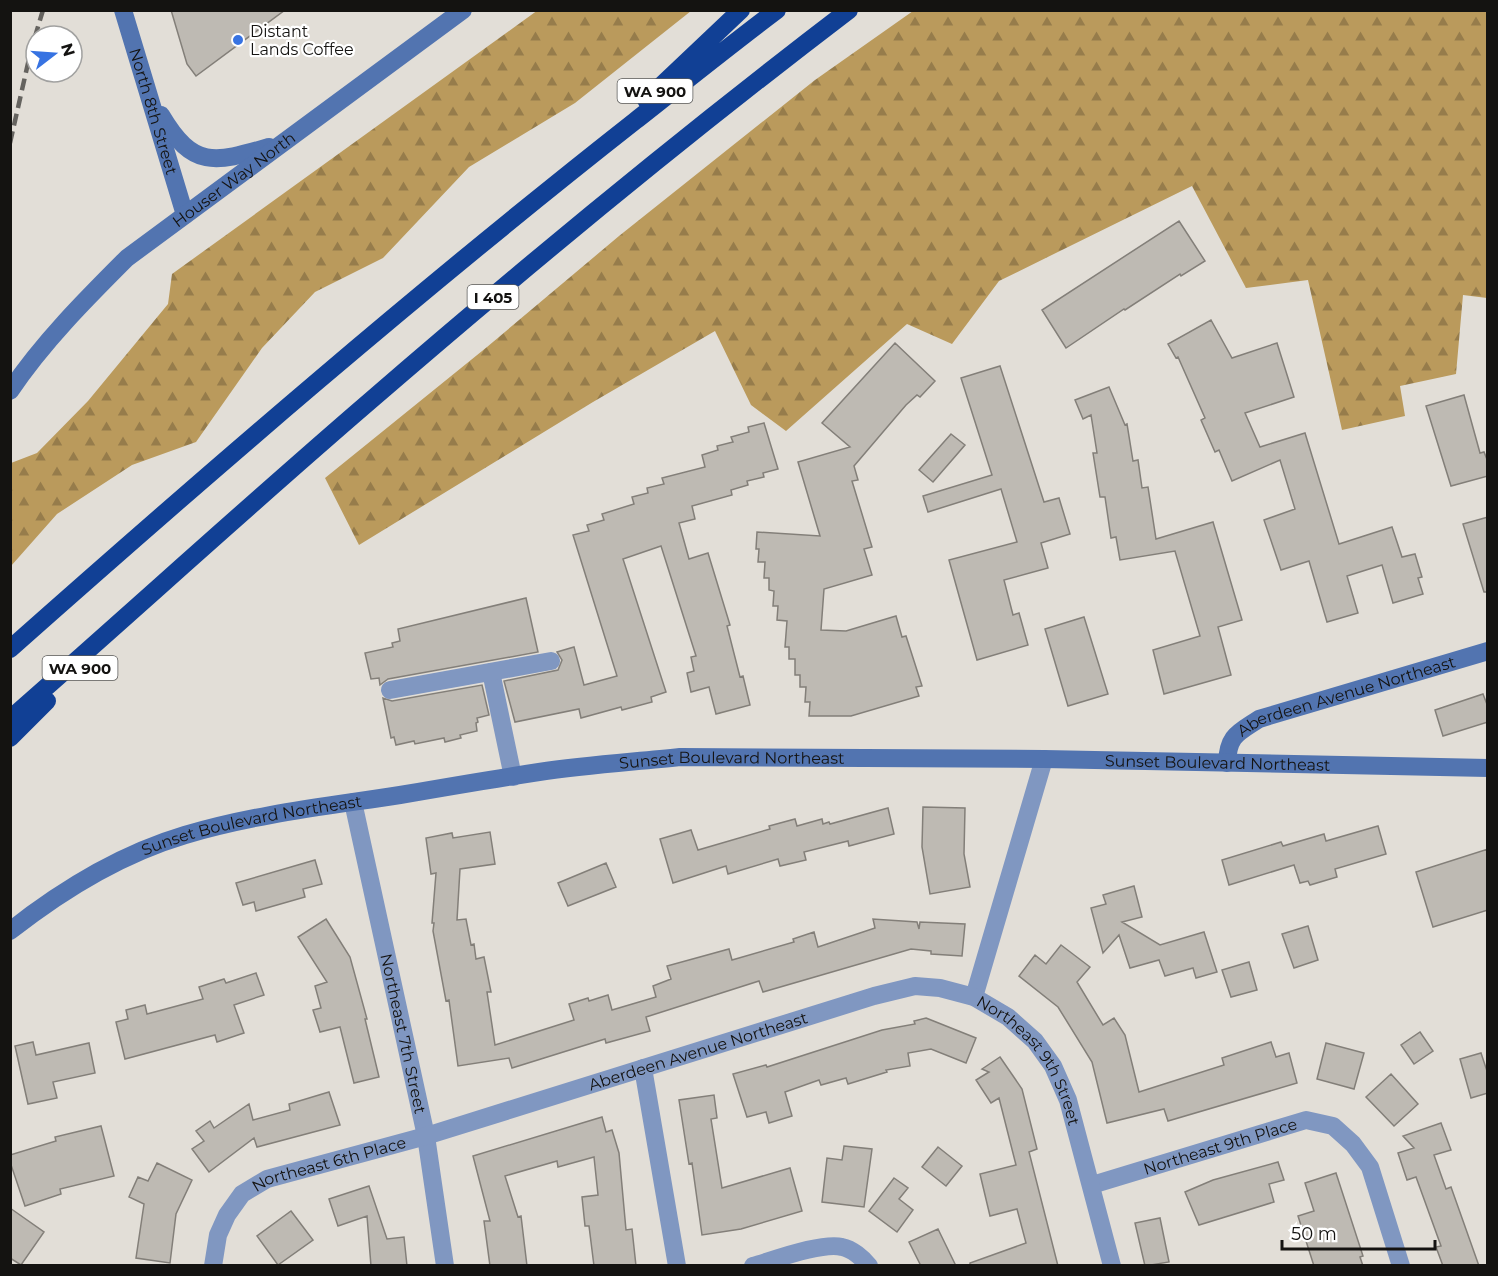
<svg xmlns="http://www.w3.org/2000/svg" width="1498" height="1276" viewBox="0 0 1498 1276" font-family="Montserrat,sans-serif">
	<style>
		.forest { fill: url(#forest-firs) }
		.building { fill: #bebab3; stroke: #837f79; stroke-width: 1.5 }
		.lines { fill: none; stroke-linecap: round; stroke-linejoin: round }
		.street { stroke: #8097c1; stroke-width: 18 }
		.secondary { stroke: #5274b0; stroke-width: 18 }
		.highway { stroke: #114095; stroke-width: 18 }
		.rail { stroke: #65635f; stroke-width: 4.5; stroke-dasharray: 12 6; stroke-linecap: butt }
		.poi-dot { fill: #3773e2; stroke: #fff; stroke-width: 2 }
		.labels { text-anchor: middle; dominant-baseline: central; stroke-width: 4.5; stroke-linejoin: round; paint-order: stroke }
		.shield { fill: #fff; stroke: #5a5a58; stroke-width: 1.5 }
		.shield-label { font-size: 15px; font-weight: bold; fill: #141311 }
		.poi-label { font-size: 16px; fill: #141311; stroke: #fff; text-anchor: start }
		.street-label { font-size: 16px; fill: #141311; stroke: #fff }
	</style>
	<defs>
		<pattern id="forest-firs" width="22" height="20" patternUnits="userSpaceOnUse" patternTransform="scale(1.5)"><rect width="22" height="20" fill="#ba9a5c"/><path d="M5 1l3.5 6h-7zM16 11l3.5 6h-7z" fill="#967c4b"/></pattern>
	</defs>
	<rect width="100%" height="100%" fill="#e2ded7"/>
	<path class="forest" d="M538 10 691 11 575 103 469 167 383 258 315 292 262 348 196 442 132 465 57 514 11 566V463L37 453 88 401 168 304 172 274Z
		M913 11H1487V298L1463 295 1456 374 1400 386 1405 416 1342 430 1308 280 1246 288 1192 186 999 281 952 344 907 324 786 431 751 405 715 331 593 402 359 545 325 478 487 347 619 236 815 80Z"/>
	<path class="building" d="M171 10H285L196 76 187 64Z
		M1179 221 1205 261 1181 276 1180 274 1125 310 1124 309 1066 348 1042 310Z
		M1211 320 1232 358 1277 343 1294 397 1245 413 1260 447 1305 433 1339 544 1392 527 1402 557 1415 554 1422 577 1418 578 1423 594 1393 603 1382 565 1347 576 1358 613 1327 622 1309 561 1281 570 1264 520 1295 509 1280 460 1232 481 1219 450 1215 452 1201 420 1205 418 1178 357 1176 358 1168 344Z
		M895 343 935 381 920 397 917 395 906 405 854 466 858 480 852 481 872 547 864 549 872 575 824 589 821 630 846 631 896 616 902 637 906 636 922 686 916 687 919 696 851 716H809L810 702H805L806 687H800V675H795V659H789V647H785L787 621 777 620 778 606H773L774 591 769 590V578H764L765 562H758L759 549H756L757 532 820 536 798 462 850 447 822 423Z
		M1000 366 1044 502 1059 498 1070 534 1041 543 1048 568 1004 580 1013 615 1019 613 1028 645 977 660 949 560 1017 542 1001 489 928 512 923 496 992 475 961 378Z
		M1109 387 1125 425 1127 424 1133 461 1138 460 1142 488 1148 487 1156 539 1213 522 1242 620 1218 627 1231 675 1164 694 1153 650 1200 636 1175 551 1120 560 1116 537 1111 538 1105 497H1100L1093 453H1097L1091 415 1083 419 1075 400Z
		M1464 395 1480 453 1484 452 1488 462V476L1451 486 1426 406Z
		M764 423 778 469 763 473 764 477 747 481 748 485 731 490 732 495 692 506 695 519 679 523 689 559 708 553 730 625 727 626 740 677 743 676 750 705 716 714 709 687 691 692 687 673 694 671 691 657 696 656 661 546 623 559 666 692 651 697 652 702 622 710 621 707 581 718 579 709 515 722 504 681 558 670 562 660 557 652 574 647 584 685 617 676 573 535 589 531 587 525 604 520 602 514 634 504 632 497 648 493 647 488 664 484 662 478 705 467 702 455 718 450 717 446 733 442 731 437 749 432 748 427Z
		M951 434 965 445 933 482 919 470Z
		M1488 517V592H1484L1463 524Z
		M526 598 538 652 388 679 380 685 379 678 371 679 365 653 393 647 392 643 400 641 398 629Z
		M1084 617 1108 694 1068 706 1045 629Z
		M482 685 489 715 477 718 478 722 476 723 477 731 460 735 461 738 445 742 444 738 415 744 414 741 396 745 394 737 391 738 383 698 392 701Z
		M1483 694 1488 707V722L1443 736 1435 710Z
		M923 807 965 808 964 854 970 887 930 894 922 847Z
		M888 808 894 834 849 846 848 841 804 852 806 860 780 866 778 859 728 874 726 866 673 883 660 839 691 830 698 850 770 829 769 826 795 819 797 826 822 819 823 824 829 822 830 824Z
		M1378 826 1386 854 1335 869 1337 877 1310 885 1308 881 1300 883 1294 865 1229 885 1222 860 1281 842 1283 846 1324 834 1326 841Z
		M490 832 495 864 460 869 457 920 466 919 471 945 474 944 476 959 484 957 491 992H487L495 1045 574 1020 569 1004 588 998 589 1001 608 995 612 1010 656 997 653 986 671 979 667 966 729 949 732 960 794 942 793 939 814 932 818 947 875 928 873 919 917 922 919 929 920 922 965 924 962 956 931 954V951L911 949 763 992 759 981 646 1017 650 1031 606 1043 605 1039 512 1068 509 1058 458 1066 449 1000 446 1001 433 931 434 923H432L436 873 431 874 426 838 452 833 453 838Z
		M1488 849V910L1433 927 1416 872Z
		M315 860 322 884 303 889 305 897 256 911 254 902 243 905 236 883Z
		M606 863 616 887 568 906 558 883Z
		M1134 886 1142 917 1122 922 1160 945 1204 932 1217 972 1196 978 1193 968 1165 976 1159 960 1130 968 1119 935 1103 953 1091 908 1106 904 1103 895Z
		M326 919 350 957 367 1019H365L379 1077 354 1083 340 1027 320 1032 313 1010 321 1008 315 986 327 982 298 937Z
		M1308 926 1318 960 1294 968 1282 934Z
		M1061 945 1090 967 1077 982 1103 1025 1114 1018 1125 1035 1139 1092 1224 1065 1222 1058 1271 1042 1276 1057 1289 1053 1297 1083 1168 1121 1164 1109 1107 1123 1092 1062 1058 1007 1019 976 1035 955 1046 964Z
		M1249 962 1257 990 1231 997 1222 970Z
		M256 973 264 995 234 1005 244 1033 217 1042 215 1035 125 1059 116 1022 128 1019 126 1010 145 1005 147 1014 203 999 199 987 224 979 226 983Z
		M926 1018 976 1038 966 1063 931 1049 908 1053 910 1066 886 1070 887 1072 848 1084 846 1078 821 1085 819 1080 785 1092 792 1116 769 1123 766 1112 747 1117 733 1074 766 1065 767 1067 882 1030 915 1024 914 1021Z
		M1420 1032 1433 1051 1414 1064 1401 1045Z
		M33 1042 36 1055 89 1043 95 1073 53 1082 57 1098 28 1104 15 1046Z
		M1326 1043 1364 1053 1354 1089 1317 1079Z
		M1481 1053 1488 1074V1093L1471 1098 1460 1059Z
		M1000 1057 1022 1089 1037 1149 1029 1152 1058 1266H970V1263L1026 1243 1017 1209 990 1216 980 1174 1016 1165 999 1098 991 1103 976 1080 989 1072 982 1069Z
		M1391 1074 1418 1104 1394 1126 1366 1097Z
		M329 1092 340 1125 257 1147 254 1138 209 1172 192 1149 204 1141 196 1131 210 1121 214 1128 249 1104 253 1120 290 1110 289 1104Z
		M714 1095 717 1118 711 1119 722 1188 790 1168 802 1211 741 1229 702 1235 692 1163 689 1164 679 1100Z
		M602 1117 606 1132 612 1130 619 1153 626 1230 632 1229 636 1266H594L589 1226H585L582 1197 598 1195 594 1157 558 1167 557 1161 505 1176 518 1217 521 1216 527 1266H490L484 1221H490L473 1156Z
		M1441 1123 1451 1150 1434 1155 1446 1189 1451 1187 1479 1266H1443L1436 1247 1441 1246 1416 1177 1407 1180 1398 1153 1414 1148 1403 1136Z
		M101 1126 114 1176 60 1189 61 1194 25 1206 10 1162V1155L56 1141 55 1137Z
		M844 1146 872 1149 864 1207 822 1202 827 1158 842 1160Z
		M938 1147 962 1166 946 1186 922 1167Z
		M1278 1162 1284 1180 1269 1184 1274 1202 1199 1225 1185 1192 1213 1180Z
		M157 1163 192 1180 176 1214 170 1263 136 1258 144 1204 129 1197 138 1177 148 1181Z
		M1336 1173 1363 1256 1360 1257 1363 1266H1314L1298 1216 1314 1211 1305 1183Z
		M894 1178 908 1188 899 1199 913 1210 897 1232 869 1211Z
		M369 1186 387 1239 404 1237 407 1266H371L367 1216 338 1226 329 1199Z
		M10 1208 44 1232 21 1265 10 1258Z
		M291 1211 313 1240 278 1265 257 1236Z
		M1160 1218 1169 1262 1145 1266 1135 1223Z
		M938 1229 956 1266H921L909 1242Z"/>
	<g class="lines">
		<g class="street">
			<path d="M491 672 513 777"/>
			<path d="M390 690 551 661"/>
			<path id="s1" d="M353 802 426 1136 445 1266"/>
			<path d="M974 997 1044 759"/>
			<path d="M643 1068 677 1266"/>
			<path id="s2" d="M1092 1185 1306 1120 1333 1126 1353 1144 1370 1167 1401 1266"/>
			<path id="s3" d="M213 1266 218 1235 227 1215 242 1194 267 1179 426 1136 874 996 915 986 940 988 974 997 1008 1017 1035 1041 1053 1066 1068 1100 1112 1266"/>
			<path d="M753 1266C774 1260 822 1242 842 1247 852 1249 863 1258 869 1266"/>
		</g>
		<g class="secondary">
			<path id="s4" d="M123 10 185 215"/>
			<path d="M161 115C193 169 214 163 269 147"/>
			<path id="s5" d="M10 391C43 342 86 299 127 258L463 10"/>
			<path id="s6" d="M1227 763C1228 735 1238 733 1259 719L1488 651"/>
			<path id="s7" d="M10 931C62 890 121 854 185 835 255 814 329 806 400 795 446 787 493 779 539 772 586 765 633 762 680 757L1044 759 1488 768"/>
		</g>
		<path class="highway" d="M646 100 741 10
			M10 649C214 468 420 290 635 121 682 84 729 46 777 10
			M10 719C131 613 249 505 370 401 526 266 685 135 849 10
			M10 738 47 701"/>
		<path class="rail" d="M10 143 31 50 43 10"/>
	</g>
	<circle class="poi-dot" cx="238" cy="40" r="6"/>
	<g class="labels">
		<g class="shield">
			<rect x="617.5" y="79" width="75" height="24" rx="4.5"/>
			<rect x="467.5" y="285" width="51" height="24" rx="4.5"/>
			<rect x="42.5" y="656" width="75" height="24" rx="4.5"/>
		</g>
		<g class="shield-label">
			<text x="655" y="91">WA 900</text>
			<text x="493" y="297">I 405</text>
			<text x="80" y="668">WA 900</text>
		</g>
		<g class="poi-label">
			<text x="250" y="31">Distant<tspan x="250" dy="18">Lands Coffee</tspan></text>
		</g>
		<g class="street-label">
			<text stroke="none"><textPath href="#s4" startOffset="106">North 8th Street</textPath></text>
			<text stroke="none"><textPath href="#s5" startOffset="310">Houser Way North</textPath></text>
			<text stroke="none"><textPath href="#s6" startOffset="148">Aberdeen Avenue Northeast</textPath></text>
			<text stroke="none"><textPath href="#s7" startOffset="754">Sunset Boulevard Northeast</textPath></text>
			<text stroke="none"><textPath href="#s7" startOffset="1240">Sunset Boulevard Northeast</textPath></text>
			<text stroke="none"><textPath href="#s7" startOffset="268">Sunset Boulevard Northeast</textPath></text>
			<text stroke="none"><textPath href="#s1" startOffset="237">Northeast 7th Street</textPath></text>
			<text stroke="none"><textPath href="#s3" startOffset="558">Aberdeen Avenue Northeast</textPath></text>
			<text stroke="none"><textPath href="#s3" startOffset="932">Northeast 9th Street</textPath></text>
			<text stroke="none"><textPath href="#s2" startOffset="134">Northeast 9th Place</textPath></text>
			<text stroke="none"><textPath href="#s3" startOffset="172">Northeast 6th Place</textPath></text>
		</g>
	</g>
	<rect width="1498" height="1276" fill="none" stroke="#141311" stroke-width="24"/>
	<g transform="translate(54 54) rotate(73)"><circle r="28" fill="#ffffff" stroke="#a1a1a0" stroke-width="1.5"/>
	<path d="M0-4.5L10 22L0 15L-10 22Z" fill="#3773e2"/>
	<text y="-9" font-size="16" font-weight="bold" text-anchor="middle" fill="#141311">N</text>
	</g>
	<path d="M1282 1240v9h153v-9" fill="none" stroke="#141311" stroke-width="3"/>
	<text x="1291" y="1240" font-size="18" fill="#141311" stroke="#ffffff" stroke-width="4.5" paint-order="stroke">50 m</text>
</svg>
